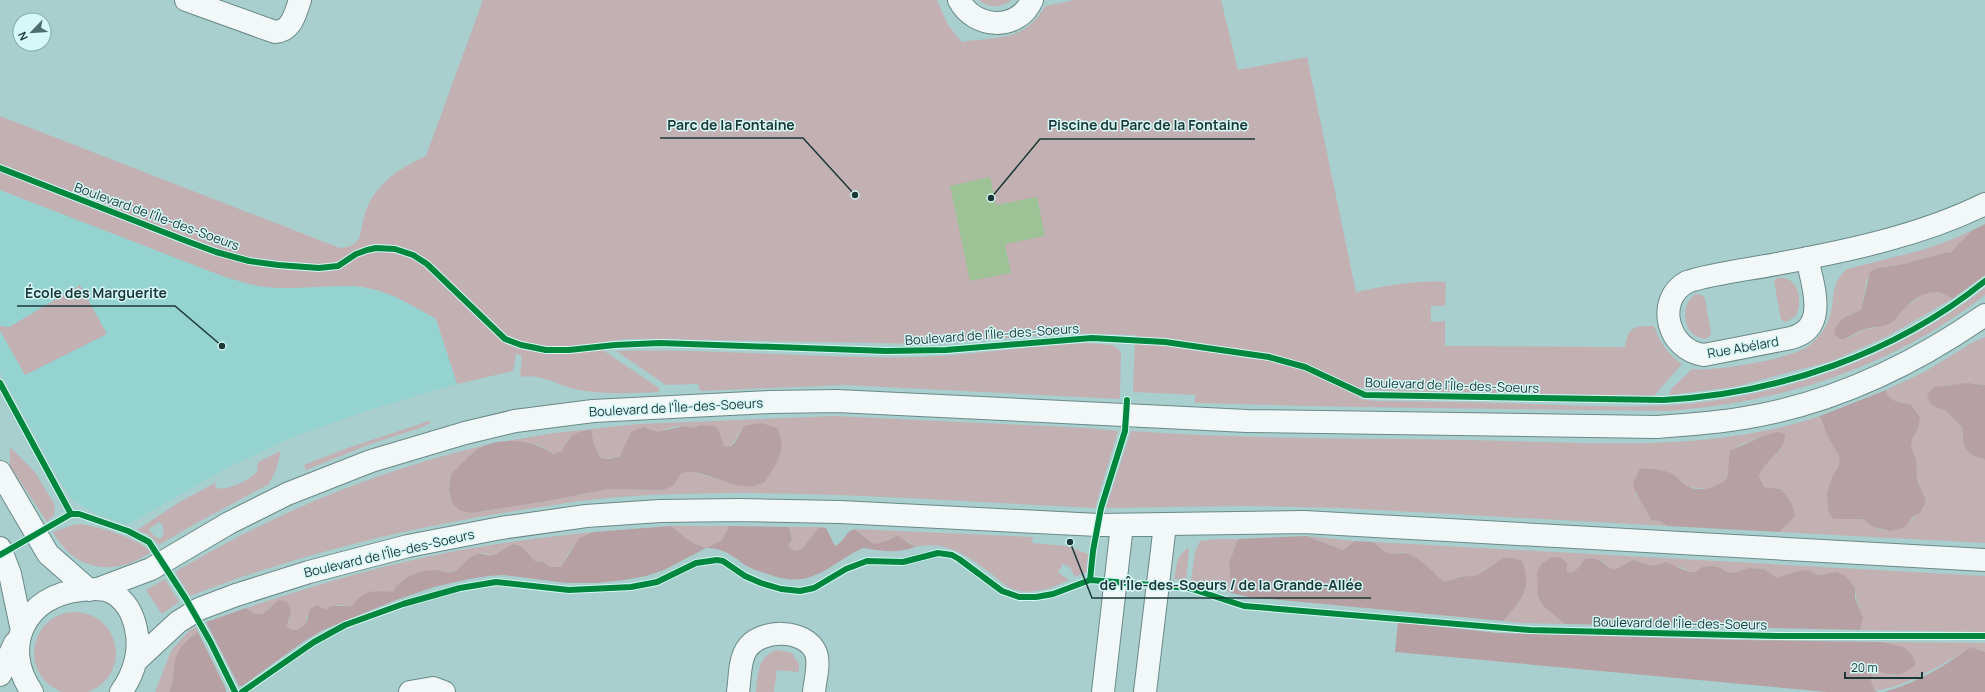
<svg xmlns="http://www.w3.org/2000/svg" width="1985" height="692" viewBox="0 0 1985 692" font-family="Manrope,sans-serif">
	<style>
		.built { fill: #94d3d0 }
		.green { fill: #c2b0b3; fill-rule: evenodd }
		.forest { fill: #b7a0a3 }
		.water { fill: #9dc296 }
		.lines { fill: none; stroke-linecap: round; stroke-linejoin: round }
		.minor-casing { stroke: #6a8988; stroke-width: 24 }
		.minor { stroke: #f2f8f8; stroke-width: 22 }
		.cycleway-casing { stroke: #d6f8f7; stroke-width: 8 }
		.cycleway { stroke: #00873e; stroke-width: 6 }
		.labels { text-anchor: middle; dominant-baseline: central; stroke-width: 3; stroke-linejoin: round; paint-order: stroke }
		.street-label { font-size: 13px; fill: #1b3837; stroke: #d6f8f7 }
		.leader { fill: none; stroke: #1b3837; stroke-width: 1.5 }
		.callout-dot { fill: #1b3837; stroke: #d6f8f7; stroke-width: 1.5 }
		.callout-label { font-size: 14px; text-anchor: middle; font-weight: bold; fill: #1b3837; stroke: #d6f8f7; stroke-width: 3; stroke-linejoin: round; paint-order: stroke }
	</style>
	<rect width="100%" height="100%" fill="#a8cfcd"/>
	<path class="built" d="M0 190 225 277 245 283 258 286 281 288 353 286 390 294 436 319 457 384 372 409 295 436 225 469 127 525 96 514 73 500 63 486 0 372Z"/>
	<path class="green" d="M483 0H937L948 25 962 42C998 36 1024 43 1045 6L1075 0H1221L1238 70 1307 57 1356 292C1386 286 1415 280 1446 282L1445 306H1431V322L1445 321V346L1625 347C1629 326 1633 326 1654 326 1660 343 1668 354 1682 364L1654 396 1390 391 1359 388V399L1377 401C1429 402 1482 402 1533 404 1587 406 1642 409 1696 403 1800 391 1902 352 1985 288V295C1894 366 1782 403 1668 411L1354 407 1195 403V395L1133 392 1135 335 1069 333 930 344 657 339H626L603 342 604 351 659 388V392C633 393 606 395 579 390 558 386 542 373 520 377L522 356 516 354 513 371 457 384 436 319C410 304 383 287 352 286 321 285 289 291 258 286 247 284 236 280 225 277L0 190V116L340 248C365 246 359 231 365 213 368 203 375 192 383 184 395 171 411 163 426 156Z
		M979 0H1012C1001 8 989 9 979 0Z
		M1971 231 1950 253H1944L1899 265 1886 267 1867 279 1861 310 1846 316 1847 339 1865 329 1874 328 1900 314 1905 307 1925 293 1935 292 1946 294 1952 299 1888 336 1832 361 1734 387 1669 395 1672 388 1692 369C1713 372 1789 359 1807 347 1817 340 1825 330 1829 319 1836 299 1829 284 1847 269L1922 250 1948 241Z
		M1777 278C1799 275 1803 301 1796 316L1786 322 1781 320 1774 281Z
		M80 285 107 334 25 375 0 331V326L9 327Z
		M1696 294 1702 295 1705 299 1711 332 1710 336 1705 339C1700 338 1694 336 1691 332 1682 322 1683 301 1696 294Z
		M1985 337V385C1972 382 1960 385 1947 385L1937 408 1945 410 1962 427 1964 446 1970 454 1985 460V543L1779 532 1790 522 1781 489 1764 487 1759 476 1763 467 1781 449 1765 435 1738 446 1728 467 1727 479 1718 486 1707 489 1688 487 1674 475 1648 468 1635 494 1642 502 1651 520 1660 521 1667 526 1342 508 1242 506 1106 508 1131 431C1242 439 1356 438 1468 440 1584 442 1708 454 1820 416L1826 433 1840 458 1838 467 1832 477 1838 519C1845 519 1853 517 1860 519 1865 520 1869 525 1873 527 1897 538 1916 520 1926 501L1917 480 1916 459 1911 446 1913 437 1918 429 1910 404C1899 402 1889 402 1886 390L1926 371 1975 341Z
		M1087 343 1112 345 1121 351 1120 399 844 385 700 391 698 384 666 385 616 351C716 348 816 359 916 357 973 355 1030 346 1087 343Z
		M835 416 1087 428 1118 431 1095 508C938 501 776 486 620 497 585 499 550 506 515 511 403 529 295 555 190 596L175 572C272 514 373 472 482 446L451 475 449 490 452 503 471 513 542 502 609 489 663 490 681 473 689 471 727 482 752 486 744 426 730 447 724 446 719 431 700 425 694 428C654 417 632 464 600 458L594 444 591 430 568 439 562 451 553 454C537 441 526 443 507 441L554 433 638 424Z
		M429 421 431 423 420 428 373 443 306 470 304 465 345 449Z
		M10 447 35 472 53 502 55 508 54 515 47 522 10 466Z
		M281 451 276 470 269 484 193 525 159 545 149 535 137 530 178 503 217 482 215 486 216 488C228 491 249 480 257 472L258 462ZM159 522 162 524 164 532 162 537 159 539 153 535 149 529Z
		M81 524C100 527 138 538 151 552 115 577 75 572 53 532L73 525Z
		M671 526H729L722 540 706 548 691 542Z
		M789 527H819L802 549 794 551 788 546 792 540Z
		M854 529 1033 537 1032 543 1067 546 1088 554 1086 572 1075 577 1070 567 1063 564 1058 572 1069 580C1051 589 1030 596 1010 588 1004 585 998 579 993 575 967 556 948 540 915 547L909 542 892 537 883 544H874Z
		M593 532C575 540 570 550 561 567H550L543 562 535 561 521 546 514 544 492 555 482 553 464 563 460 569 451 572 435 570 403 579 393 593C371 590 368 591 352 606L339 605 326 610 307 615 306 624 297 630H291L287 626 290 617 272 605C262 617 257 617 246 608 332 579 421 554 511 542 538 538 565 535 593 532Z
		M1306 536 1355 541 1343 550Z
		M1217 539H1238L1229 563 1231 593 1206 583 1191 581 1195 552 1200 541Z
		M1374 542 1985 576V632L1860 630C1865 610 1856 607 1855 588L1825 573 1818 575C1800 567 1794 574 1777 578L1764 569 1748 568 1734 573 1726 572 1721 568 1702 567 1695 572H1689L1681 567H1651L1634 560 1616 569 1609 568 1603 561 1585 559 1577 569 1570 573 1567 571V563C1557 555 1552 557 1542 563L1538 597 1543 606 1565 624 1520 623 1503 621 1519 602 1503 558 1478 575 1460 577 1445 582 1424 564 1403 552C1387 556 1384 554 1374 542Z
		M1188 547 1189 552 1186 580 1174 579 1178 558Z
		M165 579 179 602 162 614 146 590Z
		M34 653a41 41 0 1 1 82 0a41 41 0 1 1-82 0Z
		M196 627 198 632C187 640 179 655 175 668 173 678 174 683 169 692H155L171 651 189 631Z
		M1881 642 1985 643V652L1970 647C1953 660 1895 692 1874 690L1871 680 1873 672 1886 673 1896 676 1904 648Z
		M777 650 792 653 799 664V672L777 670 774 692H756C758 674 757 657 777 650Z"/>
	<path class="forest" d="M1985 224V275L1952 299C1937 285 1916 295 1904 309 1900 313 1897 319 1892 322 1883 328 1874 326 1865 329 1856 331 1850 339 1840 339L1835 335 1834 330C1842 316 1848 316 1861 310L1870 272 1877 268 1899 265 1944 253H1950L1971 231Z
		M1967 383 1985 385V460L1970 454 1964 446 1962 427 1945 410 1937 408 1930 403 1927 394 1935 387Z
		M1886 390C1889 402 1899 402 1910 404L1920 417 1918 429 1913 437 1911 446 1916 459 1917 480 1926 501 1920 513 1913 517 1905 527 1890 531 1873 527 1862 519H1833L1828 510 1827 493 1832 477 1838 467 1840 458 1826 433 1820 416Z
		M761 423 777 428C788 451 777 462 765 482 761 483 757 485 754 486 732 490 701 467 681 473L673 486 663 490 609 489 542 502 471 513 459 510 452 503 449 490 451 474C459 467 474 450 483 446 505 437 535 440 553 454L562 451C570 435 573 432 591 430L594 444 600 458 609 459 620 456 631 432 644 427 657 432 685 426 694 428 700 425 715 426 719 431 724 446 730 447 735 442 744 426Z
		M1778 432 1785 434C1785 453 1765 459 1759 476L1764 487 1781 489 1792 504 1795 515 1790 522 1779 532 1667 526 1660 521 1651 520C1648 514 1645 508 1642 503 1632 486 1630 488 1640 469 1650 468 1665 469 1674 475 1679 478 1683 485 1689 487 1702 492 1716 488 1727 479L1730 451 1765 435Z
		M671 526 691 542 706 548 722 540 729 526 789 527 792 540 788 546 794 551 802 549 819 527 826 528 835 546C844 542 845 532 854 529L874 544C884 544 889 538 898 536L915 547C896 554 883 551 863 548 827 565 812 591 768 574 760 572 752 569 745 565 733 556 722 547 706 548L664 570 646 576 624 580 597 583H566L504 575 489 576 469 579 434 587 396 600 323 630 303 642 242 686H239L206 622 246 608C263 622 265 610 279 600L287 602 291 610 287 626 291 630H297L306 624 310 609 317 605 326 610 330 606H352C363 589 375 591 393 592 401 577 417 571 434 570 440 570 446 573 452 572 461 570 462 563 469 559 482 549 483 557 492 555 497 554 508 546 514 544L521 546 535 561 543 562 550 567H561L579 538 593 532Z
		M1306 536 1343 550 1355 541 1374 542C1394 564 1394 547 1413 556 1425 562 1434 574 1445 582L1460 577 1478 575 1503 558H1512L1522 561C1533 588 1521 601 1503 621L1249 597 1231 593 1229 563 1238 539Z
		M1552 557 1561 558 1567 563V571L1570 573 1577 569 1585 559C1597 558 1601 559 1609 568L1616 569 1633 560C1648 564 1651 569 1666 562L1689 572H1695L1702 567 1713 566 1721 568 1726 572 1734 573 1748 568 1764 569 1777 578 1798 571 1807 570 1818 575 1836 572 1846 576 1855 588V598L1863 618 1860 630 1565 624 1543 606 1538 597 1537 571 1542 563Z
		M1398 622 1497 633 1738 640 1881 642 1904 647 1912 655 1916 664C1896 682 1896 672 1873 672L1871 680 1874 690 1878 692H1828L1395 652Z
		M198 632 226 689V692H169C176 678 172 663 178 652 182 644 191 637 198 632Z
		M1970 647 1985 652V692H1884C1916 683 1944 667 1970 647Z"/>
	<path class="water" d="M990 177 996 205 1037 197 1045 236 1005 244 1011 273 970 281 950 186Z"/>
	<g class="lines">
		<g class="minor-casing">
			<path id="minor" d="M186 0 275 32C292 31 295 14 300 0
				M959 0C974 29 1018 32 1032 0
				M1807 258C1813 286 1829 328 1791 338L1704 355C1668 351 1654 300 1687 282 1713 273 1753 269 1782 263 1851 250 1922 235 1985 204
				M0 472 48 554 89 590
				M0 548 10 574 21 626
				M98 589 151 569 229 523 287 494 371 461 465 433 515 421 593 411 770 402 837 401 1247 421 1657 427C1686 425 1715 423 1744 418 1831 404 1913 365 1985 315
				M136 661 178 622 199 609 236 595 309 572 408 546 501 528 586 516 660 511 739 510 840 512 1098 525 1304 522 1985 560
				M0 675 15 643
				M32 692C0 646 26 595 81 590 90 589 103 588 111 592 125 599 133 614 136 629 141 651 134 674 121 692
				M410 692 433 688 444 692
				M738 692C740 679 739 662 746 650 759 628 806 628 816 653 820 664 815 680 814 692
				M1103 692 1122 525
				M1145 692 1165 525"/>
		</g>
		<use href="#minor" class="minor"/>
		<g class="cycleway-casing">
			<path id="cycleway" d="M0 168 189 242 216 252 249 261 278 265 319 268 338 266 356 254 367 250 376 248 395 249 413 255 427 264 505 339 521 345 546 350H569L615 345 660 343 886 351 946 350 1092 338 1165 342 1269 357 1305 367 1365 395 1663 400C1778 394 1895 354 1985 281
				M0 383 71 514
				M71 514H79L128 531 149 542 186 599 211 643 235 692
				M0 555 71 514
				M1090 580 1093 551 1101 508 1125 431 1127 400
				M242 692 314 642 345 625 403 604 460 588 496 582 569 590 631 587 657 582 696 563 717 560 723 561 745 576 761 583 781 589 800 591 814 588 846 569 867 561 903 562 938 553 952 555 959 559 1002 591 1019 597H1036L1053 594 1090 580 1189 588 1244 606 1530 630 1776 636H1985"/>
		</g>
		<use href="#cycleway" class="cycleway"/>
	</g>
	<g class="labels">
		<g class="street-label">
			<text transform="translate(157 216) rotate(20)">Boulevard de l'Île-des-Soeurs</text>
			<text transform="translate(992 334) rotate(-4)">Boulevard de l'Île-des-Soeurs</text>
			<text transform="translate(1743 347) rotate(-10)">Rue Abélard</text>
			<text transform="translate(1452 385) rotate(2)">Boulevard de l'Île-des-Soeurs</text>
			<text transform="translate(676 407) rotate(-3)">Boulevard de l'Île-des-Soeurs</text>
			<text transform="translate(389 553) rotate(-13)">Boulevard de l'Île-des-Soeurs</text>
			<text transform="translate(1680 623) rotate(1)">Boulevard de l'Île-des-Soeurs</text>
		</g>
	</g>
	<path class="leader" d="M855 195L803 138H660M991 198L1040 139H1255M222 346L175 306H17M1070 542L1092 598H1371"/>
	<g class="callout-dot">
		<circle cx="855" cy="195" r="4"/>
		<circle cx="991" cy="198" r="4"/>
		<circle cx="222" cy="346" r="4"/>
		<circle cx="1070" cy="542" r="4"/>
	</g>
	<g class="callout-label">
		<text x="731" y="130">Parc de la Fontaine</text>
		<text x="1148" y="130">Piscine du Parc de la Fontaine</text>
		<text x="96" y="298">École des Marguerite</text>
		<text x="1231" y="590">de l'Île-des-Soeurs / de la Grande-Allée</text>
	</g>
	<g transform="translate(32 32) rotate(245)"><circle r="19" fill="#d6f8f7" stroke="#8babaa"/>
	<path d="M0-3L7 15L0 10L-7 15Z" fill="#4c6d6c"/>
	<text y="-6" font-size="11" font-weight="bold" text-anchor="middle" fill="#1b3837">N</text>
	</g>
	<path d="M1845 672v6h77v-6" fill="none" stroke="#1b3837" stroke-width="2"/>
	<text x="1851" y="672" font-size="12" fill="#1b3837" stroke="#d6f8f7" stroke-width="3" paint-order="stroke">20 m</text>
</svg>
